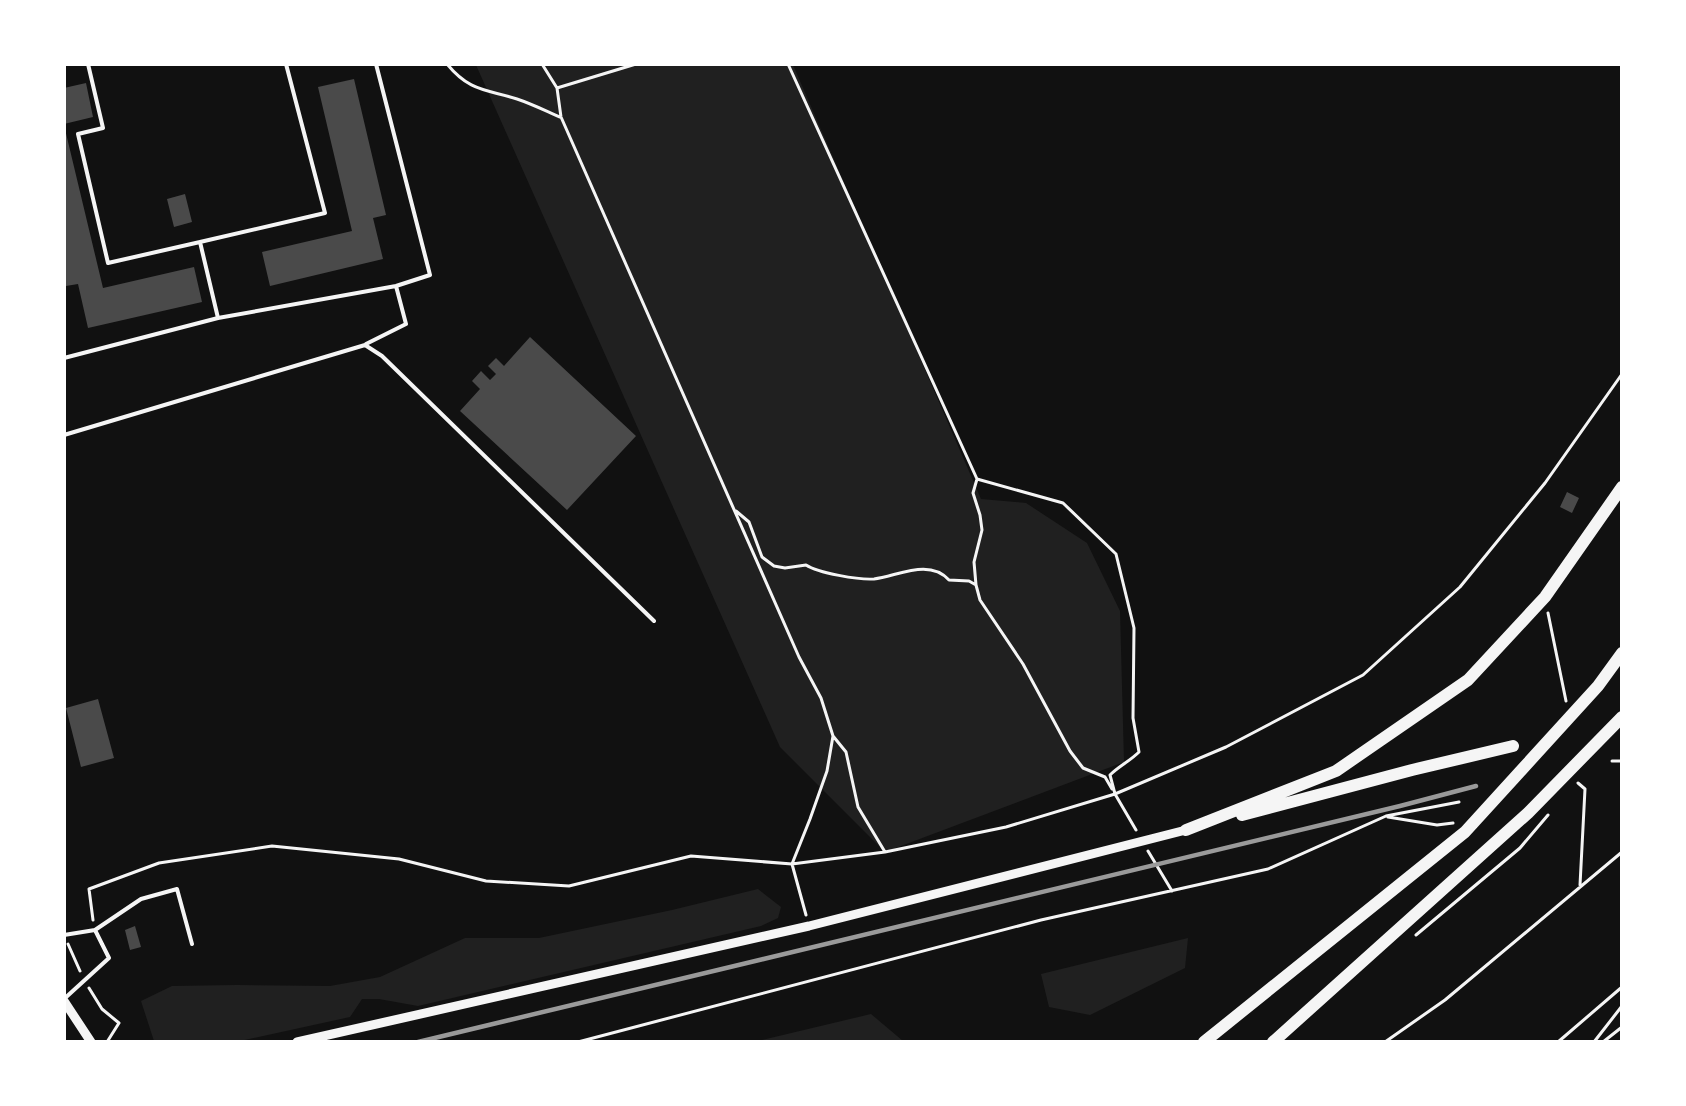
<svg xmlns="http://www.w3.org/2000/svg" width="1686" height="1106" viewBox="0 0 1686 1106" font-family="Barlow,sans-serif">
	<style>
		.green { fill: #202020 }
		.building { fill: #4a4a4a }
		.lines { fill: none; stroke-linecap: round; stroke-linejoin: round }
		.path { stroke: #f5f5f5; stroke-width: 3 }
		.service { stroke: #f5f5f5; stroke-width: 4 }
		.tertiary { stroke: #f5f5f5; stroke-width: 9 }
		.trunk { stroke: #f5f5f5; stroke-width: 12 }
		.rail { stroke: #9a9a9a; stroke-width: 4.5 }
	</style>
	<rect width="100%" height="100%" fill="#111"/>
	<path class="green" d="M476 65H793L981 499 1026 503 1087 543 1120 611 1124 762 885 852 780 747Z
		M758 889 781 907 778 918 761 926 418 1006 379 999H362L350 1017 240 1041H154L141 1001 172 986 237 985 330 986 380 977 465 938H539L672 910Z
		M1188 938 1185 968 1090 1015 1049 1007 1041 974Z
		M871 1014 903 1041H758Z"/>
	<path class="building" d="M354 79 386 215 373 218 383 259 270 286 262 252 352 231 318 87Z
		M86 83 93 117 64 124V88Z
		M64 125 103 288 194 267 202 302 88 328 78 284 66 286 64 278Z
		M185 194 192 222 174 227 167 199Z
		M530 337 636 436 567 510 460 411 480 389 472 381 481 371 490 380 496 374 488 366 496 358 504 366Z
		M1567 492 1579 498 1572 513 1560 507Z
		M98 699 114 758 81 767 66 708Z
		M135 926 141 947 130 950 125 930Z"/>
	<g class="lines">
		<path class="path" d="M447 64C470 92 486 89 517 99 532 104 546 111 560 117
			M542 64 557 88 561 117 799 657 821 698 833 736 827 771 810 819 792 864 806 915
			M788 64 977 479 1063 503 1116 554 1134 628 1133 718 1139 752C1130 761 1119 766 1110 775L1115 794
			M557 88 636 64
			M736 511 749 522 762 557 774 566 785 568 806 565C818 573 859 580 874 579 898 576 929 558 949 580L969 581 976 585 980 600 1023 664 1070 751 1083 768 1105 777 1112 789
			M976 585 974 562 982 530 980 515 973 493 977 479
			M1548 613 1566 701
			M833 736 846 752 858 807 885 852
			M1612 761H1622
			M1578 783 1585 789 1580 885
			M1115 794 1136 830
			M1388 817 1437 825 1453 823
			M1148 851 1172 891
			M93 920 89 889 159 863 272 846 399 859 486 881 569 886 691 856 792 864 885 852 1006 827 1115 794 1226 747 1363 675 1460 587 1545 483 1622 374
			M1416 935 1520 848 1548 815
			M68 944 80 971
			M89 988 102 1009 119 1023 107 1042
			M578 1042 1041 920 1268 869 1386 816 1459 802
			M1385 1042 1445 1000 1622 852
			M1558 1042 1622 987
			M1594 1042 1622 1006
			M1603 1042 1622 1027"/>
		<path class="service" d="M200 242 325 213 286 64
			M218 318 396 286 430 275 376 64
			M366 344 406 324 396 286
			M64 358 218 318 200 242 108 263 78 134 103 128 88 64
			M64 435 365 345 382 356 654 621
			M64 935 95 930 141 899 177 889 192 944
			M64 999 109 958 95 930"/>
		<path class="tertiary" d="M64 1001 91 1042
			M297 1042 809 926 1186 830"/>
		<path class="trunk" d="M1242 815 1412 770 1513 746
			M1186 830 1336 771 1468 680 1545 597 1622 487
			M1204 1042 1465 832 1598 686 1622 653
			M1273 1042 1528 813 1622 717"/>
		<path class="rail" d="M418 1042 1400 806 1476 786"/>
	</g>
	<rect width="1686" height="1106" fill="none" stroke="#ffffff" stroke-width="132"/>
</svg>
